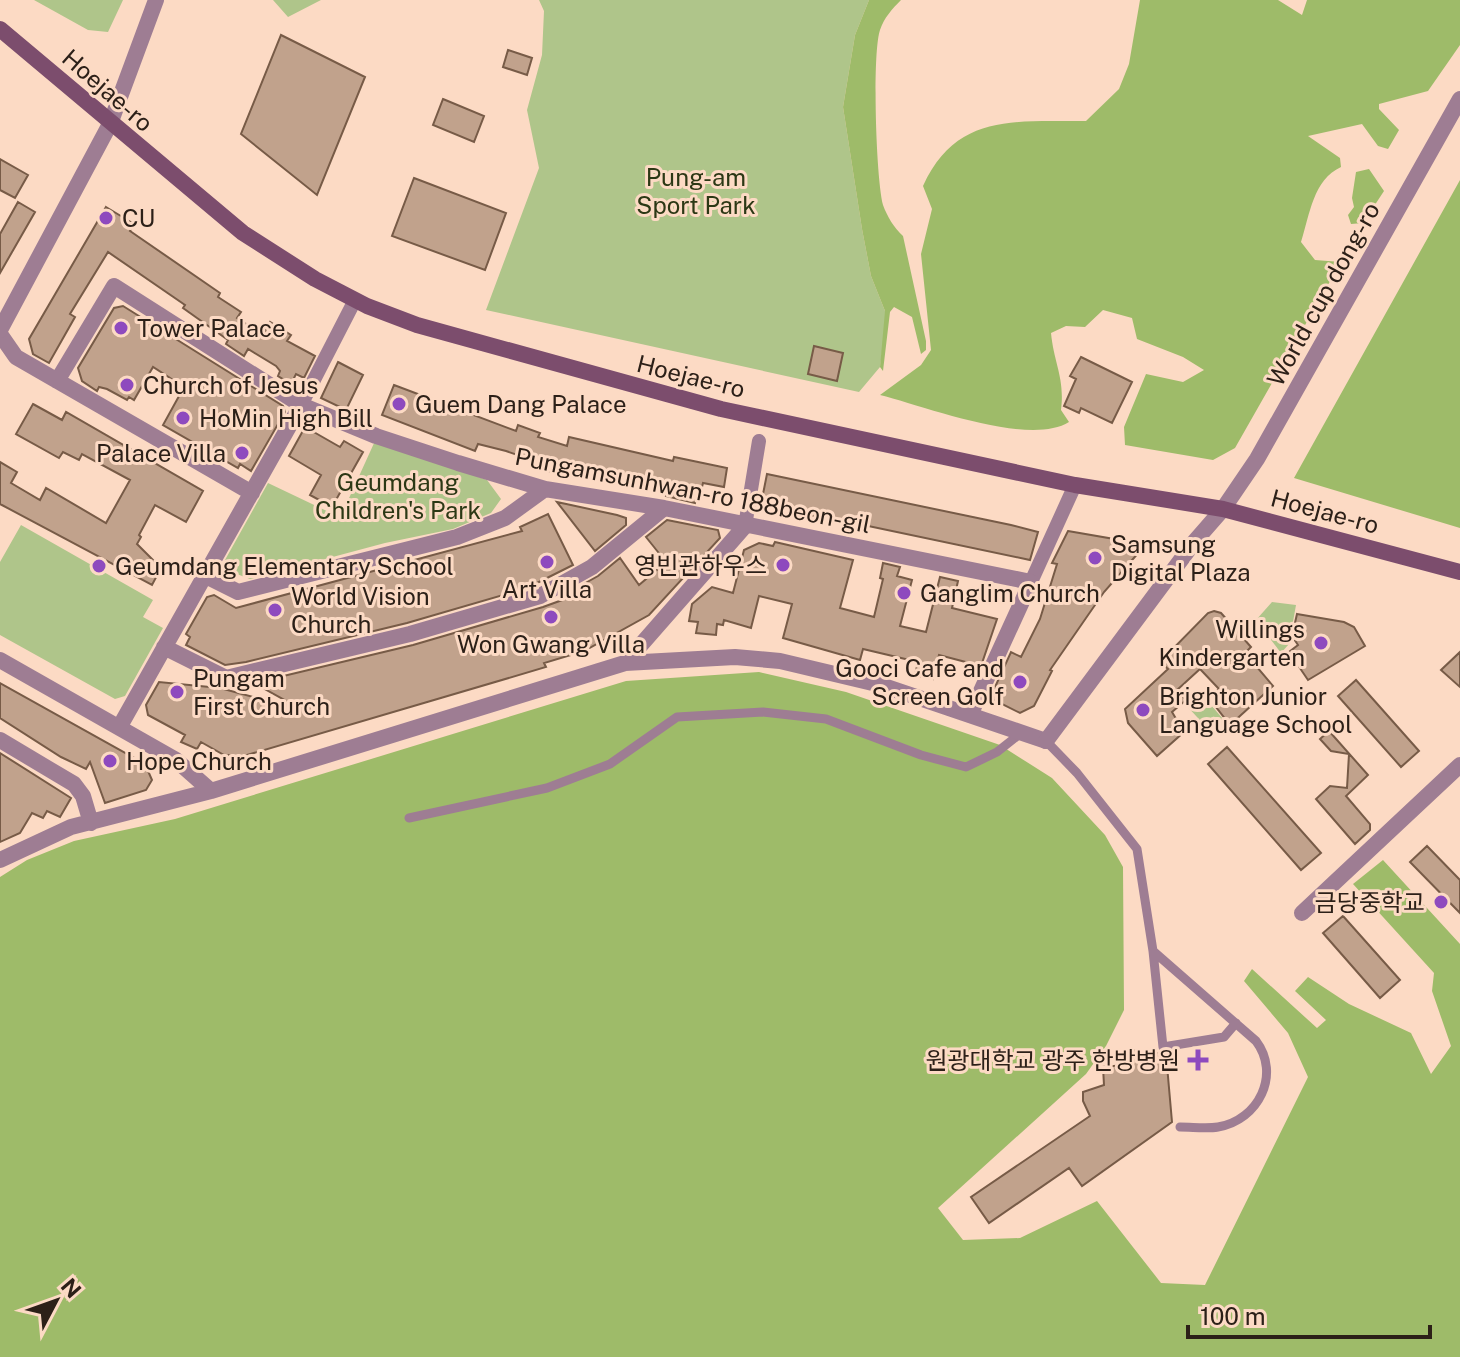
<svg xmlns="http://www.w3.org/2000/svg" width="1460" height="1357" viewBox="0 0 1460 1357" font-family="'Public Sans','Noto Sans KR',sans-serif">
	<style>
		.green { fill: #afc58a }
		.forest { fill: #9ebb69 }
		.building { fill: #c1a28c; stroke: #775b47; stroke-width: 2 }
		.lines { fill: none; stroke-linecap: round; stroke-linejoin: round }
		.service { stroke: #9e7d93; stroke-width: 9 }
		.pedestrian { stroke: #9e7d93; stroke-width: 14 }
		.minor { stroke: #9e7d93; stroke-width: 16 }
		.tertiary { stroke: #9e7d93; stroke-width: 16 }
		.secondary { stroke: #7c4d6d; stroke-width: 16 }
		.poi-dot { fill: #8e4abe; stroke: #fcdac4; stroke-width: 3 }
		.labels { text-anchor: middle; dominant-baseline: central; stroke-width: 6; stroke-linejoin: round; paint-order: stroke }
		.street-label { font-size: 24px; fill: #2c2018; stroke: #fcdac4 }
		.park-label { font-size: 24px; fill: #2c3815; stroke: #fcdac4 }
		.poi-label { font-size: 24px; fill: #2c2018; stroke: #fcdac4; text-anchor: start }
	</style>
	<rect width="100%" height="100%" fill="#fcdac4"/>
	<path class="green" d="M34 0H123L108 32 88 30Z
		M273 0H321L288 17Z
		M539 0H869L855 35 843 107 862 229 871 276 885 311V330L880 367 859 392 486 310 539 168 527 110 542 55 544 11Z
		M375 441 487 480 501 499 491 513 453 529 385 543 250 579 229 571 225 560 268 483 331 513 345 507Z
		M21 525 153 600 143 617 163 628 125 696 115 699 0 635V562Z
		M1272 602 1296 605 1289 644 1281 653 1256 620Z
		M1199 691 1229 726 1209 730 1185 704Z"/>
	<path class="forest" d="M869 0H901C892 9 884 18 880 30 872 54 876 179 883 205 887 216 894 228 903 236L926 341V350L921 354 912 317 894 307 890 312 883 371 880 367 885 311 871 276 862 229 843 107 855 35Z
		M1140 0H1278L1302 15 1307 0H1460V45L1428 91 1379 104V109L1399 130 1388 149 1378 146 1362 124 1308 136 1340 158 1341 167C1313 180 1310 214 1301 242L1315 260 1341 262 1235 448 1213 460 1125 445 1124 427 1146 374 1183 382 1204 370 1183 357 1137 339 1132 318 1103 310 1085 327 1066 326 1051 333C1054 364 1065 378 1061 410L1069 422C1029 447 924 406 880 395L921 365 931 350 921 254 932 209 923 186C957 112 1016 122 1086 121L1119 89 1129 64Z
		M1369 169 1384 191 1363 223 1351 224 1348 215 1354 207 1352 198 1356 172Z
		M1460 180V528L1294 478Z
		M759 672 846 692 1000 745 1052 778 1105 835 1123 867 1124 1010 1106 1046 1086 1074 938 1208 963 1240 1020 1238 1097 1201 1161 1283 1205 1285 1308 1077 1288 1033 1244 981 1252 969 1317 1028 1326 1020 1295 991 1308 977 1349 1004 1411 1033 1431 1074 1451 1046 1432 991 1434 973 1353 884 1383 860 1460 944V1357H0V877L27 860 74 841 175 819 626 681Z"/>
	<path class="building" d="M281 35 365 77 317 195 241 134Z
		M508 50 532 58 527 75 503 67Z
		M443 99 484 116 474 142 433 125Z
		M0 159 28 175 15 198 0 190Z
		M414 178 506 213 485 270 392 236Z
		M18 202 35 212 0 273V234Z
		M106 207 134 224 130 231 220 293 218 297 241 312 237 318 263 335 270 322 291 335 287 341 315 356 304 378 296 374 291 384 278 376 280 371 276 366 248 349 244 356 226 344 228 340 183 308 185 305 108 252 70 314 75 317 49 363 33 354 29 339Z
		M123 306 283 406 285 412 251 471 240 464 238 468 163 425 184 387 153 367 134 400 129 397 127 400 107 389 99 387 97 391 82 381 78 368 114 308Z
		M814 346 843 353 837 381 808 374Z
		M1081 357 1132 382 1112 423 1081 408 1079 413 1064 406 1076 379 1070 376Z
		M338 362 363 375 346 410 321 398Z
		M394 385 516 431 518 425 540 433 538 437 567 446 569 437 673 461 674 457 727 468 724 487 703 483 702 487H698L695 503 666 496 668 486 634 478 633 481 609 475 608 478 552 466 551 472 533 466 535 461 506 451 478 444 475 451 382 415Z
		M33 404 62 420 66 412 203 491 186 522 155 505 139 535 141 537 137 544 161 568 152 585 0 504V462L17 472 11 483 40 500 46 488 106 523 130 480 82 454 79 460 63 452 59 458 16 434Z
		M305 427 340 447 344 441 363 452 332 507 310 495 321 475 289 456Z
		M767 474 1011 525 1038 532 1030 560 835 519 808 515 807 519 788 515 790 506 762 499Z
		M557 502 617 515 626 518V525L595 551Z
		M548 514 573 565 527 588 407 623 246 662 225 665 186 645 190 637 186 634 207 597 214 595 236 608 522 531 520 527Z
		M667 520 718 530 720 538 649 615 584 651 544 663 546 667 247 755H224L201 742 197 749 181 742 185 735 148 715 146 705 159 682 220 688 286 706 288 702 254 683 413 645 543 607 565 599 564 595 598 576 620 558 639 585 666 562 646 537Z
		M1068 531 1137 543 1140 551 1104 592 1050 670 1052 671 1034 706 1020 713 990 698 1011 652 1021 657 1040 619 1057 564 1052 563Z
		M775 542 853 560 840 608 874 617 883 579 880 578 883 563 900 567 897 576 912 580 900 626 926 632 940 577 958 581 952 608 997 619 981 666 939 655 933 679 915 675 918 662 863 649 860 660 783 638 792 604 759 596 751 628 724 620 723 625 717 624 716 635 696 633 698 622 689 621 692 604 712 587 733 593 744 550 759 543 773 546Z
		M1214 611 1221 613 1251 647 1245 653 1273 686 1230 725 1209 698 1219 689 1200 669 1177 690 1186 700 1172 712 1184 732 1157 756 1128 723 1125 709 1168 669 1160 662 1208 613Z
		M1297 614 1344 622 1354 627 1365 646 1308 680 1289 652 1298 645 1292 636Z
		M1460 652V687L1441 670Z
		M1356 680 1419 751 1401 767 1338 696Z
		M0 683 145 764 152 780 146 790 105 803 90 762 86 769 61 757 0 718Z
		M1329 731 1368 775 1346 796 1370 824V830L1355 844 1316 799 1330 786 1347 788 1349 754 1331 751 1320 739Z
		M1227 747 1321 853 1301 870 1208 764Z
		M0 753 71 798 60 817 47 811 43 818 32 813 20 833 0 842Z
		M1427 846 1460 880V913L1410 862Z
		M1343 916 1400 980 1380 998 1323 933Z
		M1131 1050 1166 1054 1172 1122 1082 1186 1069 1168 989 1223 971 1197 1090 1116 1083 1101V1092L1104 1085 1103 1067 1125 1065Z"/>
	<g class="lines">
		<path class="service" d="M1046 741 1077 773 1137 849 1153 951 1163 1047 1224 1037 1236 1023
			M409 818 547 788 610 764 677 717 763 712 826 719 921 755 966 767 997 752 1021 733
			M1153 951 1256 1041C1281 1074 1259 1120 1218 1127 1206 1129 1193 1127 1180 1127"/>
		<path class="pedestrian" d="M301 405 355 300
			M745 526 759 441
			M1031 582 1075 485"/>
		<path class="minor" d="M0 334 16 357 252 493
			M57 381 114 286 301 405 376 436 458 463 545 489 664 508 1031 582 971 713
			M204 575 238 592 457 537 505 518 545 489
			M164 647 226 678 410 634 540 596 592 567 664 508
			M0 660 176 760 211 791
			M625 663 745 526
			M120 726 301 405
			M0 740 74 784 83 796 91 823
			M0 860 71 827 211 791 625 663 735 657 780 661 881 685 1046 741
			M1302 913 1460 765"/>
		<path class="tertiary" d="M0 330 110 124 156 0
			M1046 741 1195 541 1223 509 1257 459 1460 99"/>
		<path class="secondary" d="M0 29 243 233 315 279 367 306 417 325 721 409 1075 485 1223 509 1460 572"/>
	</g>
	<g class="poi-dot">
		<circle cx="106" cy="218" r="8"/>
		<circle cx="121" cy="328" r="8"/>
		<circle cx="127" cy="385" r="8"/>
		<circle cx="399" cy="404" r="8"/>
		<circle cx="183" cy="418" r="8"/>
		<circle cx="242" cy="453" r="8"/>
		<circle cx="1095" cy="558" r="8"/>
		<circle cx="547" cy="562" r="8"/>
		<circle cx="783" cy="565" r="8"/>
		<circle cx="99" cy="566" r="8"/>
		<circle cx="904" cy="593" r="8"/>
		<circle cx="275" cy="610" r="8"/>
		<circle cx="551" cy="617" r="8"/>
		<circle cx="1321" cy="643" r="8"/>
		<circle cx="1020" cy="682" r="8"/>
		<circle cx="177" cy="692" r="8"/>
		<circle cx="1143" cy="710" r="8"/>
		<circle cx="110" cy="761" r="8"/>
		<circle cx="1441" cy="902" r="8"/>
		<path d="M1194 1048h8v8h8v8h-8v8h-8v-8h-8v-8h8z"/>
	</g>
	<g class="labels">
		<g class="street-label">
			<text transform="translate(108 90) rotate(41)">Hoejae-ro</text>
			<text transform="translate(1323 294) rotate(-61)">World cup dong-ro</text>
			<text transform="translate(691 376) rotate(14)">Hoejae-ro</text>
			<text transform="translate(693 490) rotate(11)">Pungamsunhwan-ro 188beon-gil</text>
			<text transform="translate(1325 511) rotate(15)">Hoejae-ro</text>
		</g>
		<g class="park-label">
			<text x="696" y="177">Pung-am<tspan x="696" dy="28">Sport Park</tspan></text>
			<text x="398" y="482">Geumdang<tspan x="398" dy="28">Children's Park</tspan></text>
		</g>
		<g class="poi-label">
			<text x="122" y="218">CU</text>
			<text x="137" y="328">Tower Palace</text>
			<text x="143" y="385">Church of Jesus</text>
			<text x="415" y="404">Guem Dang Palace</text>
			<text x="199" y="418">HoMin High Bill</text>
			<text x="226" y="453" text-anchor="end">Palace Villa</text>
			<text x="1111" y="544">Samsung<tspan x="1111" dy="28">Digital Plaza</tspan></text>
			<text x="767" y="565" text-anchor="end">영빈관하우스</text>
			<text x="115" y="566">Geumdang Elementary School</text>
			<text x="547" y="589" text-anchor="middle">Art Villa</text>
			<text x="920" y="593">Ganglim Church</text>
			<text x="291" y="596">World Vision<tspan x="291" dy="28">Church</tspan></text>
			<text x="1305" y="629" text-anchor="end">Willings<tspan x="1305" dy="28">Kindergarten</tspan></text>
			<text x="551" y="644" text-anchor="middle">Won Gwang Villa</text>
			<text x="1004" y="668" text-anchor="end">Gooci Cafe and<tspan x="1004" dy="28">Screen Golf</tspan></text>
			<text x="193" y="678">Pungam<tspan x="193" dy="28">First Church</tspan></text>
			<text x="1159" y="696">Brighton Junior<tspan x="1159" dy="28">Language School</tspan></text>
			<text x="126" y="761">Hope Church</text>
			<text x="1425" y="902" text-anchor="end">금당중학교</text>
			<text x="1180" y="1060" text-anchor="end">원광대학교 광주 한방병원</text>
		</g>
	</g>
	<g transform="translate(56 1301) rotate(49)" stroke="#fcdac4" stroke-width="6" paint-order="stroke">
	<path d="M0-6L14 30L0 20L-14 30Z" fill="#2c2018"/>
	<text y="-12" font-size="22" font-weight="bold" text-anchor="middle" fill="#2c2018">N</text>
	</g>
	<path d="M1188 1325v12h242v-12" fill="none" stroke="#2c2018" stroke-width="4"/>
	<text x="1200" y="1325" font-size="24" fill="#2c2018" stroke="#fcdac4" stroke-width="6" paint-order="stroke">100 m</text>
</svg>
